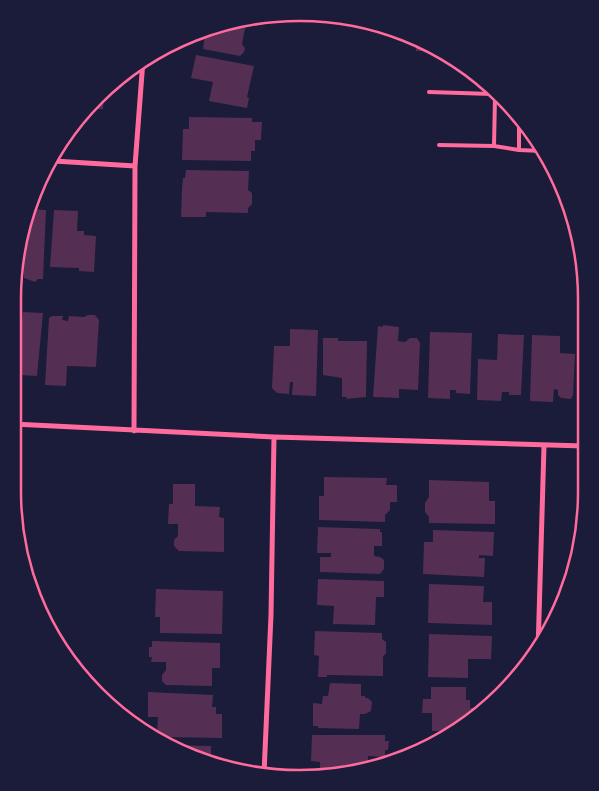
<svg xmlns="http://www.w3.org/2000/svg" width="599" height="791" viewBox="0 0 599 791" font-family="'Crimson Pro',serif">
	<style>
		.building { fill: #542f53 }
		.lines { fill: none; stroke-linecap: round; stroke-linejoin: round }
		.service { stroke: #ff6b9d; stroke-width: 4 }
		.minor { stroke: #ff6b9d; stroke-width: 5 }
		.rim { fill: none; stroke: #ff6b9d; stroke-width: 2.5 }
	</style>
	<rect width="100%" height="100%" fill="#1b1b3a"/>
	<path class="building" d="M243 18H247L242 44 245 48 244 52 240 56 203 49 205 34Z
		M416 43 436 51H416Z
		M196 55 254 66 247 97 249 98 247 108 209 101 213 82 191 78Z
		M104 95 103 109H90V114L84 113Z
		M189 117 252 118V122H262L261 140H255V151H251V161L182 160 183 129H189Z
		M186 170 249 171 248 190 252 193V204L248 208V213L206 212V217H181L182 189 183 178H185Z
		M30 209 46 210 43 279H38L35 282 24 278V263H16L22 225Z
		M54 210 78 211 77 231H84V235L96 236 94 272 79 271V268L50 267Z
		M23 312 43 313 37 376 21 375 22 369 19 368 18 383H13V320L22 321Z
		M88 315H95L99 320 96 367 67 366 66 386 45 385 49 318 52 316H63L62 320 68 321 69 316 84 317Z
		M383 325 399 327 398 341 405 342 410 338H417L420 343 418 390 399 389V398L373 397 378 326 383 327Z
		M290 329 318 330 316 396 292 395 293 382H290L289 394 277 393 272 388 274 346H290Z
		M430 332 472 333 470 394 456 393V390H450V399L428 398Z
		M498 334 524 335 521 395H509V392H502L501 401 477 400 478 359 497 360Z
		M532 335 560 336V353L575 354 573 395 571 399 561 398 558 395V390L554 389 553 402 530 401Z
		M323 338H338V341H367L366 397 346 399 347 397H342V378L323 375Z
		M324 477 387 478 386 485H397V502H390V510L385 515V522L319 520V496H324Z
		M429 480 489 482V501H495V524L429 523V517L425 512V503L429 497Z
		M173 484H195V506L220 507 219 517 224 518V552L179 551 174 546V540L178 536V524H168L169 504H173Z
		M318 527 380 529V532H382V546H374V556L380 557 384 560V569L380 574 320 572V557H331V553H317Z
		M433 530 494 532 493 556 479 555V558H485L484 577 423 574 424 542H433Z
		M318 579 384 581V597H376L375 625 333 624 334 606 317 605Z
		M429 584 484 586 483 602H492V625L428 623Z
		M156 589 223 591 222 634 160 633V617H155Z
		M315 631 382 633V639L386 642V653L383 657V676L327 675V677H318L319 656 314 655Z
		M429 634 492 636 491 659H468V678L428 677Z
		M152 641 220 643V668H212V686L166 685 162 681V675L166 670V662H151L152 657H149V647H152Z
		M330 683 361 684V696H365V698H368L372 702 371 711 365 714H360L359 729 318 728V726H313V703L322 704 323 696H328Z
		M431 687H466V700H470V708H481L456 731H432V713H422L423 699H431Z
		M148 692 213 695 212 707H216V714H222V738L163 737 157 733 158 717H148Z
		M312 735H385V741H389L388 750H385V757L368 756V763L373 767 322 777 323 768H320V762L311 761Z
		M167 745 211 746V758H215V763L172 749Z"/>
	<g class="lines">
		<path class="service" d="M429 92 492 94
			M519 121V150L543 151
			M439 145 494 146 519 150
			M494 146 495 97"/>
		<path class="minor" d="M54 161 135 166
			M13 424 274 437 584 446
			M134 431 135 166 143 60
			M538 651 544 446
			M264 774 271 615 274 437"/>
	</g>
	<path d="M0 0H599V791H0ZM299 21H300A278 278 0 0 1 578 299V492A278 278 0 0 1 300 770H299A278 278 0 0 1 21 492V299A278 278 0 0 1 299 21Z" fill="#1b1b3a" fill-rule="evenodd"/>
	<path class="rim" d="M299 21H300A278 278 0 0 1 578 299V492A278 278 0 0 1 300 770H299A278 278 0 0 1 21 492V299A278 278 0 0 1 299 21Z"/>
</svg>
